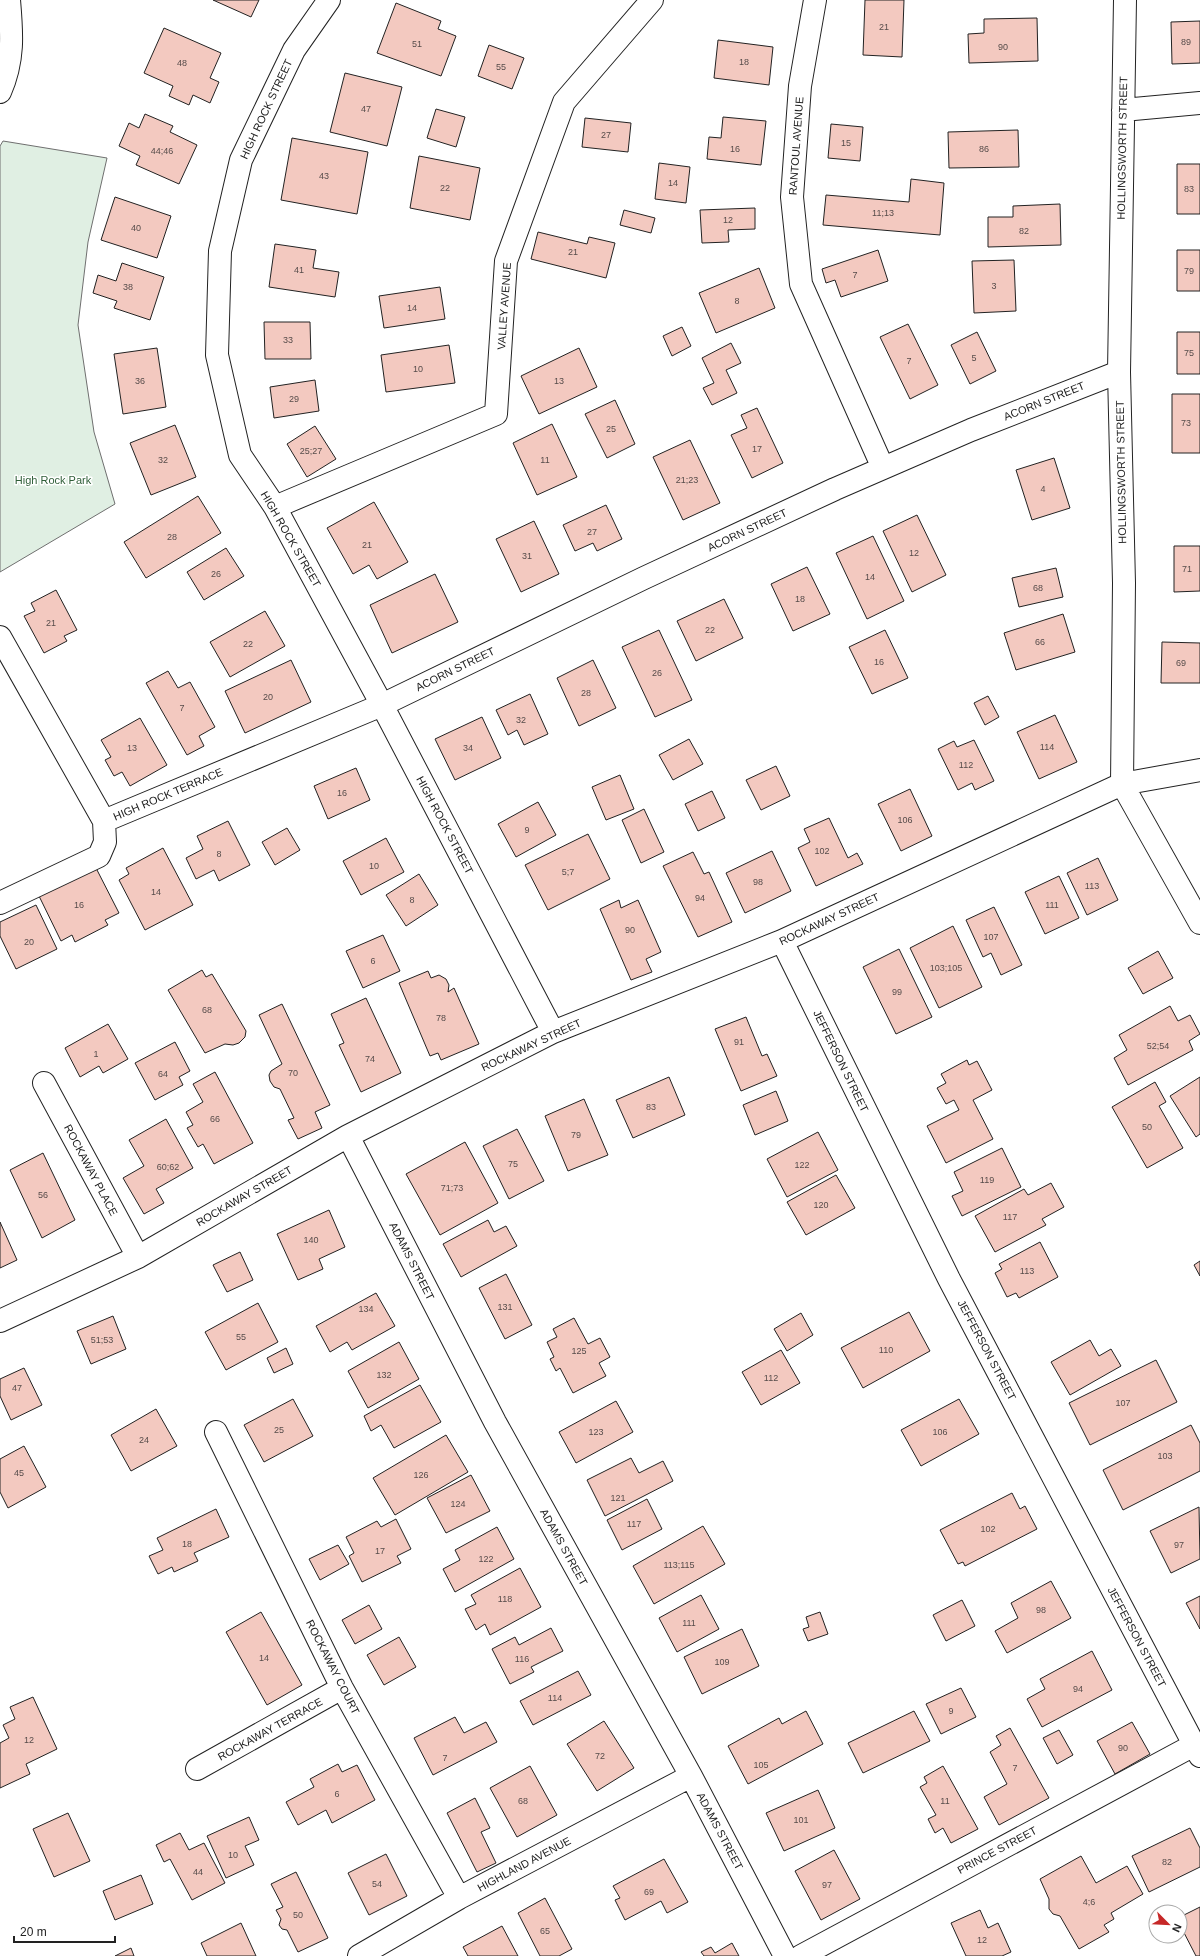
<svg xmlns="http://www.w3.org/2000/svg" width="1200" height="1956" viewBox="0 0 1200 1956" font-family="Arial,sans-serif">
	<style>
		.green { fill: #e0efe3; stroke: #6f6f6f }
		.building { fill: #f3c9c0; stroke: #222 }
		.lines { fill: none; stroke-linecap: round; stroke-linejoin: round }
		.minor-casing { stroke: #222; stroke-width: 24 }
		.minor { stroke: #fff; stroke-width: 22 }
		.labels { text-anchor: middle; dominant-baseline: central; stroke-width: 3; stroke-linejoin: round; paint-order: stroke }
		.number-label { font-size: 9px; fill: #564c4a }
		.street-label { font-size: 11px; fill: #222; stroke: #fff }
		.park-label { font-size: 11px; fill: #2f5e38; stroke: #fff }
	</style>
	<rect width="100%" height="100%" fill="#fff"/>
	<path class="green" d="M3 141 107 158 88 242 78 325 94 432 115 504 0 572V146Z"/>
	<path class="building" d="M213 0H259L251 17Z
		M865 0H904L902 57 863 55Z
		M396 3 441 21 438 29 456 36 441 76 377 53Z
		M1037 18 1038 61 969 63 968 34 984 33V19Z
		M1200 21V63L1172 64 1171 22Z
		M164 28 221 53 210 78 219 82 210 103 193 95 189 105 169 96 173 86 144 73Z
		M718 40 773 47 769 85 714 78Z
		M489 45 524 58 512 89 478 76Z
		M345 73 402 87 387 146 330 132Z
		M436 109 465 117 456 147 427 138Z
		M145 114 173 126 170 132 197 145 179 184 136 165 140 156 119 146 129 123 139 128Z
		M723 117 766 121 761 165 707 159 709 137 721 138Z
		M585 118 631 123 628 152 582 147Z
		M831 124 863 127 860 161 828 158Z
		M1018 130 1019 167 949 168 948 132Z
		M292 138 368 152 357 214 281 200Z
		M419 156 480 168 470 220 410 208Z
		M659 163 690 167 686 203 655 199Z
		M1177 164H1200V214H1177Z
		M911 179 944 183 940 235 823 225 826 195 909 202Z
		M115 197 171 216 157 258 101 240Z
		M1060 204 1061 245 988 247V217H1013V206Z
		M755 208V229L728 230 729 242 702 243 700 210Z
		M624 210 655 218 651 233 620 225Z
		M538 232 587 244 589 237 615 243 606 278 531 259Z
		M275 244 316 250 313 268 339 272 335 297 269 287Z
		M878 250 888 281 841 297 835 280 826 283 822 269Z
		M1177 250H1200V291H1177Z
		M1014 260 1016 311 974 313 972 261Z
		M122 263 164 277 150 320 114 308 117 301 93 293 98 275 116 281Z
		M759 268 775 308 716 333 699 293Z
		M440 287 445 319 384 328 379 296Z
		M264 322H310L311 359H265Z
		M908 324 938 385 910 399 880 337Z
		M682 327 691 346 672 356 663 336Z
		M977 332 996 371 970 384 951 345Z
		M1177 332H1200V374H1177Z
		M731 343 741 363 726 370 737 393 712 405 703 388 714 383 702 358Z
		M449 345 455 383 386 392 381 355Z
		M157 348 166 407 123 414 114 354Z
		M579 348 597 387 539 414 521 376Z
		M315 380 319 411 274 418 270 387Z
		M1172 394H1200V453H1172Z
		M615 400 635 444 607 458 585 414Z
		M757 408 783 463 752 478 731 435 747 428 741 415Z
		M552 424 577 477 537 495 513 443Z
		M175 425 196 477 151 495 130 443Z
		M315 426 336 459 307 477 287 444Z
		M690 440 720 503 683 520 653 457Z
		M1054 458 1070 508 1032 520 1016 470Z
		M198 496 221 533 146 578 124 542Z
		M374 502 408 562 377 579 369 565 353 574 327 528Z
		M606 505 622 539 597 551 593 543 575 551 563 525Z
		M917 515 946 575 912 592 883 531Z
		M534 521 559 574 521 592 496 539Z
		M873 536 904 601 867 619 836 553Z
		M1174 546H1200V591L1174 592Z
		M226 548 244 576 204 600 187 572Z
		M807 567 830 614 793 631 771 584Z
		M1056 568 1063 597 1019 607 1012 578Z
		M435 574 458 622 392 653 370 605Z
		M56 590 77 630 64 636 67 641 44 653 24 616 35 611 31 603Z
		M724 599 743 638 696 661 677 621Z
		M265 611 285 646 230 677 210 642Z
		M1063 614 1075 652 1016 670 1004 633Z
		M659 630 692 700 655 717 622 647Z
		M885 630 908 678 872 694 849 647Z
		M1162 642 1200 643V683H1161Z
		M291 660 311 702 245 733 225 691Z
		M593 660 616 708 579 726 557 678Z
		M168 671 178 688 190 682 215 727 199 736 204 746 187 755 146 683Z
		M530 694 548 734 524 745 517 730 508 735 496 710Z
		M988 696 999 717 985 725 974 703Z
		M1055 715 1077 762 1039 779 1017 732Z
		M482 717 501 758 455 780 435 739Z
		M140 718 167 765 130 786 122 772 114 776 105 760 111 757 101 740Z
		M689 739 703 764 673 780 659 755Z
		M974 740 994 781 975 790 972 783 958 790 938 749 954 741 957 747Z
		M776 766 790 796 761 810 746 780Z
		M356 768 370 800 328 819 314 786Z
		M620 775 634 809 606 820 592 787Z
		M910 789 932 836 901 851 878 804Z
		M712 791 725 818 698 831 685 804Z
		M538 802 556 835 516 857 498 824Z
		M644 809 664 852 641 863 622 820Z
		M829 818 848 858 857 853 863 864 816 886 798 848 810 842 804 829Z
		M228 821 250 865 219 881 214 870 196 879 186 858 203 849 197 836Z
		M287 828 300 850 275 865 262 842Z
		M588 834 610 879 548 910 525 865Z
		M386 838 404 872 361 895 343 861Z
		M163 848 193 905 145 930 119 880 129 874 126 868Z
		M772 851 791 891 745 913 726 873Z
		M693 852 704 874 709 872 732 922 698 937 663 866Z
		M1098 858 1118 900 1087 915 1067 873Z
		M96 868 119 913 105 920 108 925 75 942 72 935 61 941 39 896Z
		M419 874 438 905 406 926 386 895Z
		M1059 876 1079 918 1045 934 1025 892Z
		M619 900 621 908 638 900 661 952 646 959 652 972 631 980 600 909Z
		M36 905 57 949 16 969 0 936V922Z
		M994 907 1022 965 1001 975 991 953 983 957 966 920Z
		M953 926 982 987 939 1008 910 948Z
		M383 935 400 971 363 988 346 951Z
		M899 949 932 1017 896 1034 863 967Z
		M1158 951 1173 978 1143 994 1128 968Z
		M202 970 206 977 212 974 246 1031 245 1037 239 1043 233 1045 225 1044 205 1053 168 990Z
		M428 971 431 978 439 975 446 979 449 985 448 992 454 988 479 1044 441 1060 438 1053 430 1056 399 983Z
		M366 998 401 1073 361 1092 339 1045 344 1043 331 1014Z
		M282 1004 330 1105 315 1112 322 1128 298 1139 288 1120 294 1118 280 1089 274 1087 270 1081 269 1075 271 1071 282 1064 259 1015Z
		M1170 1006 1178 1021 1190 1015 1200 1034 1189 1041 1193 1050 1128 1085 1114 1058 1127 1050 1119 1035Z
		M746 1017 762 1056 767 1054 777 1076 741 1091 715 1029Z
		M108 1024 128 1059 103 1073 99 1066 80 1077 65 1048Z
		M175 1042 190 1071 179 1077 183 1085 155 1100 135 1063Z
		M967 1060 969 1065 977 1061 992 1090 973 1100 993 1139 946 1163 927 1126 959 1110 954 1100 946 1104 937 1088 946 1083 941 1074Z
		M215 1072 253 1143 214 1164 203 1144 198 1147 187 1128 193 1125 186 1112 203 1102 193 1084Z
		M669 1077 685 1115 633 1138 616 1100Z
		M1200 1077V1134L1196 1137 1170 1096Z
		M1155 1082 1166 1102 1159 1106 1183 1148 1147 1168 1112 1107Z
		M776 1091 788 1121 755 1135 743 1105Z
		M584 1099 608 1155 568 1171 545 1116Z
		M166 1119 193 1168 156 1189 164 1203 144 1214 123 1178 144 1166 129 1140Z
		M517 1129 544 1181 509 1199 483 1146Z
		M818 1132 838 1170 787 1197 767 1159Z
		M465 1142 498 1203 440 1235 406 1174Z
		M1002 1148 1021 1187 962 1216 952 1196 963 1191 954 1172Z
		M43 1153 75 1220 42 1238 10 1170Z
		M836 1175 855 1208 806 1235 787 1202Z
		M1051 1183 1064 1207 1042 1219 1046 1225 995 1252 975 1216 1024 1189 1028 1195Z
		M329 1210 345 1247 319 1259 323 1269 298 1280 277 1234Z
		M488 1220 494 1232 506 1226 517 1246 461 1277 443 1244Z
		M0 1222 17 1260 0 1268Z
		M1040 1242 1058 1277 1019 1298 1016 1293 1007 1297 995 1273 1002 1269 999 1264Z
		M240 1252 253 1280 227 1292 213 1265Z
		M1200 1261V1276L1194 1265Z
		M506 1274 532 1325 505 1339 479 1288Z
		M376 1293 395 1326 352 1350 347 1342 330 1352 316 1326Z
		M258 1303 278 1342 226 1370 205 1332Z
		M909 1312 930 1351 863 1388 841 1348Z
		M801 1313 813 1335 787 1351 774 1329Z
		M113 1316 126 1349 91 1364 77 1331Z
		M574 1318 588 1344 600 1338 610 1357 599 1363 606 1376 573 1393 560 1368 556 1371 550 1359 554 1357 547 1342 557 1337 553 1329Z
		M1090 1340 1099 1356 1111 1349 1121 1366 1070 1395 1051 1362Z
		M399 1342 419 1379 368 1408 348 1371Z
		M286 1348 293 1364 274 1373 267 1358Z
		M781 1350 800 1383 761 1405 742 1372Z
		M1156 1360 1177 1402 1090 1445 1069 1403Z
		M24 1368 42 1405 11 1420 0 1396V1379Z
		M420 1385 441 1422 394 1448 381 1425 371 1431 364 1416Z
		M293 1399 313 1436 264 1462 244 1425Z
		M959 1399 979 1434 921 1466 901 1430Z
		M616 1401 633 1432 576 1463 559 1432Z
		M156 1409 177 1446 131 1471 111 1435Z
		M1191 1425 1200 1443V1471L1123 1510 1103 1470Z
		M446 1435 468 1472 395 1515 373 1478Z
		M24 1446 46 1487 8 1508 0 1492V1459Z
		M631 1458 639 1473 663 1461 673 1481 605 1516 587 1480Z
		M471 1475 490 1511 446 1533 427 1498Z
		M1012 1493 1020 1509 1025 1506 1037 1529 965 1566 963 1562 958 1564 940 1530Z
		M647 1499 662 1529 622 1550 607 1520Z
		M1199 1507 1200 1559 1171 1573 1150 1531Z
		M216 1509 229 1537 194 1553 198 1561 174 1572 172 1567 158 1574 149 1556 163 1550 157 1538Z
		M396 1519 411 1549 397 1556 401 1563 362 1582 349 1556 354 1553 346 1537 377 1521 381 1527Z
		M703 1526 725 1564 654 1604 633 1566Z
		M497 1527 514 1559 455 1592 443 1569 460 1560 455 1550Z
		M338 1545 349 1564 320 1580 309 1559Z
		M520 1568 541 1607 490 1635 485 1624 476 1630 465 1609 476 1604 471 1595Z
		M1051 1581 1071 1618 1007 1653 995 1631 1018 1618 1011 1603Z
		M701 1595 719 1629 677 1652 659 1618Z
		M1200 1596V1629L1186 1603Z
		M962 1600 975 1626 946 1641 933 1615Z
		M369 1605 382 1629 355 1644 342 1620Z
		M261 1612 302 1685 267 1705 226 1632Z
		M820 1612 828 1634 808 1641 803 1629 809 1627 806 1617Z
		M551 1628 563 1651 531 1667 534 1672 510 1684 492 1649 515 1637 519 1645Z
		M742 1629 759 1666 702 1694 684 1657Z
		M399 1637 416 1667 384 1685 367 1655Z
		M1092 1651 1112 1690 1042 1727 1027 1699 1045 1689 1040 1679Z
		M578 1671 591 1695 533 1725 520 1701Z
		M961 1688 976 1717 941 1734 926 1704Z
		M33 1697 57 1749 26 1764 30 1774 0 1788V1743L9 1738 3 1725 15 1719 10 1707Z
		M806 1711 823 1744 748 1784 728 1746 779 1718 782 1724Z
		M914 1711 930 1741 863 1773 848 1743Z
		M455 1717 464 1733 486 1722 497 1742 433 1775 414 1738Z
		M604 1721 634 1768 597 1791 567 1744Z
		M1132 1722 1150 1754 1115 1774 1097 1741Z
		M1010 1728 1049 1798 999 1825 984 1797 1007 1784 990 1752 1001 1745 996 1736Z
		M1059 1730 1073 1755 1057 1764 1043 1738Z
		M338 1764 342 1772 357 1765 375 1800 332 1823 326 1810 298 1825 286 1802 314 1787 310 1779Z
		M530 1766 557 1815 517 1837 490 1788Z
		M943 1766 978 1829 951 1843 943 1828 935 1833 928 1819 936 1815 920 1787 927 1783 924 1777Z
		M818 1790 835 1828 784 1851 766 1813Z
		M475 1798 490 1828 481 1832 496 1863 477 1872 447 1813Z
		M68 1813 90 1861 54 1877 33 1829Z
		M249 1817 259 1840 245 1846 254 1865 226 1878 207 1836Z
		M1190 1828 1200 1848V1867L1149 1892 1132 1856Z
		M180 1833 189 1850 204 1843 225 1883 192 1900 170 1859 164 1862 156 1845Z
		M834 1850 860 1899 821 1920 795 1871Z
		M386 1854 407 1896 369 1915 348 1873Z
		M1081 1856 1096 1883 1127 1866 1143 1894 1111 1913 1114 1919 1104 1925 1109 1932 1079 1949 1060 1916 1053 1914 1049 1909V1899L1040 1879Z
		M664 1859 688 1902 667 1913 661 1901 625 1920 615 1900 620 1898 613 1886Z
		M296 1872 328 1938 298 1952 287 1930 282 1929 279 1925 281 1919 276 1910 283 1907 271 1884Z
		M141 1875 153 1904 115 1920 103 1891Z
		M545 1898 572 1949 559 1956H540L518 1913Z
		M1200 1907V1956H1196L1180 1925V1917Z
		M980 1910 988 1928 998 1923 1011 1952 1002 1956H966L951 1923Z
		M241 1923 256 1956H207L201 1943Z
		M502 1926 518 1956H468L463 1947Z
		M732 1943 739 1956H704L701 1952 711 1947 715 1953Z
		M131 1948 134 1956H115Z"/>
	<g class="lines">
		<g class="minor-casing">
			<path id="minor" d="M329 0 294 50 241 160 220 251 217 355 240 455 275 507 382 705 553 1032
				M815 0 800 86 792 197 801 284 883 468
				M1125 0 1119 372 1124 583 1122 784 1200 923
				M0 92C14 60 12 34 9 0
				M1123 110 1200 103
				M275 507 496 414 506 261 564 102 652 0
				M0 637 104 821 382 705 644 578 835 489 971 430 1119 372
				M0 903 99 856 105 842 104 821
				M782 941 949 1279 1200 1756
				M44 1083 138 1257
				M348 1136 495 1422 691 1776 785 1956
				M0 1321 138 1257 348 1136 553 1032 782 941 1122 784 1200 770
				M216 1432 342 1688 459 1898
				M197 1769 342 1688
				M359 1956 459 1898 691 1776
				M801 1956 1194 1745"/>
		</g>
		<use href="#minor" class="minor"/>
	</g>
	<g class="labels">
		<g class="number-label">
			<text x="884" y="27">21</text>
			<text x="1186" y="42">89</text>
			<text x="417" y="44">51</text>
			<text x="1003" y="47">90</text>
			<text x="744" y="62">18</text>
			<text x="182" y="63">48</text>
			<text x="501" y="67">55</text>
			<text x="366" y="109">47</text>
			<text x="606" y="135">27</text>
			<text x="846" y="143">15</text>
			<text x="735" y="149">16</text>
			<text x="984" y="149">86</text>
			<text x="162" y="151">44;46</text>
			<text x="324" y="176">43</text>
			<text x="673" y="183">14</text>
			<text x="445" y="188">22</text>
			<text x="1189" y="189">83</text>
			<text x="883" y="213">11;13</text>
			<text x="728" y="220">12</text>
			<text x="136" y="228">40</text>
			<text x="1024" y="231">82</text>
			<text x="573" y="252">21</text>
			<text x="299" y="270">41</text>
			<text x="1189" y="271">79</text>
			<text x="855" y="275">7</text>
			<text x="994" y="286">3</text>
			<text x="128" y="287">38</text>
			<text x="737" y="301">8</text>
			<text x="412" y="308">14</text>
			<text x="288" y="340">33</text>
			<text x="1189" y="353">75</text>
			<text x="974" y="358">5</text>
			<text x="909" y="361">7</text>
			<text x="418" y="369">10</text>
			<text x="140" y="381">36</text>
			<text x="559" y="381">13</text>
			<text x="294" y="399">29</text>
			<text x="1186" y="423">73</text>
			<text x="611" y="429">25</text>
			<text x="757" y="449">17</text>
			<text x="311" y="451">25;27</text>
			<text x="163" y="460">32</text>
			<text x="545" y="460">11</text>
			<text x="687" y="480">21;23</text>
			<text x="1043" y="489">4</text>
			<text x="592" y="532">27</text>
			<text x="172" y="537">28</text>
			<text x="367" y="545">21</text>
			<text x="914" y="553">12</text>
			<text x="527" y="556">31</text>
			<text x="1187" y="569">71</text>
			<text x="216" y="574">26</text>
			<text x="870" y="577">14</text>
			<text x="1038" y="588">68</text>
			<text x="800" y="599">18</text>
			<text x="51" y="623">21</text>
			<text x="710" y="630">22</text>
			<text x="1040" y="642">66</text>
			<text x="248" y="644">22</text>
			<text x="879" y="662">16</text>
			<text x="1181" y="663">69</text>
			<text x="657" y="673">26</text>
			<text x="586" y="693">28</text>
			<text x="268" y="697">20</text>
			<text x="182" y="708">7</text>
			<text x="521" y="720">32</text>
			<text x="1047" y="747">114</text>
			<text x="132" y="748">13</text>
			<text x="468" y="748">34</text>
			<text x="966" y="765">112</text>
			<text x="342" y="793">16</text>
			<text x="905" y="820">106</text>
			<text x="527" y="830">9</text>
			<text x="822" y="851">102</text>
			<text x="219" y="854">8</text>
			<text x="374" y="866">10</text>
			<text x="568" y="872">5;7</text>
			<text x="758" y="882">98</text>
			<text x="1092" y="886">113</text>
			<text x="156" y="892">14</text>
			<text x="700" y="898">94</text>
			<text x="412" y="900">8</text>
			<text x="79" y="905">16</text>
			<text x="1052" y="905">111</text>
			<text x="630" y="930">90</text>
			<text x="991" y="937">107</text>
			<text x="29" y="942">20</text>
			<text x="373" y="961">6</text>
			<text x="946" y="968">103;105</text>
			<text x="897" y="992">99</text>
			<text x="207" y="1010">68</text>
			<text x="441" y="1018">78</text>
			<text x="739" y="1042">91</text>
			<text x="1158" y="1046">52;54</text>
			<text x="96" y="1054">1</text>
			<text x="370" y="1059">74</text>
			<text x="293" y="1073">70</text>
			<text x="163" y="1074">64</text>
			<text x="651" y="1107">83</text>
			<text x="215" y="1119">66</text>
			<text x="1147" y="1127">50</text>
			<text x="576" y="1135">79</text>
			<text x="513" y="1164">75</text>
			<text x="802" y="1165">122</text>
			<text x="168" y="1167">60;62</text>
			<text x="987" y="1180">119</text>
			<text x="452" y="1188">71;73</text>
			<text x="43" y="1195">56</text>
			<text x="821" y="1205">120</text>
			<text x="1010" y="1217">117</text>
			<text x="311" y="1240">140</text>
			<text x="1027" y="1271">113</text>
			<text x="505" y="1307">131</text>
			<text x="366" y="1309">134</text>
			<text x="241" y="1337">55</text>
			<text x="102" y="1340">51;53</text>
			<text x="886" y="1350">110</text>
			<text x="579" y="1351">125</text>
			<text x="384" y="1375">132</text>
			<text x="771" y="1378">112</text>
			<text x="17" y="1388">47</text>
			<text x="1123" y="1403">107</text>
			<text x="279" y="1430">25</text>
			<text x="596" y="1432">123</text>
			<text x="940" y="1432">106</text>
			<text x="144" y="1440">24</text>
			<text x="1165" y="1456">103</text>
			<text x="19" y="1473">45</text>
			<text x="421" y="1475">126</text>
			<text x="618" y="1498">121</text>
			<text x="458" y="1504">124</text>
			<text x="634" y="1524">117</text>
			<text x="988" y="1529">102</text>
			<text x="187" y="1544">18</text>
			<text x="1179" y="1545">97</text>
			<text x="380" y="1551">17</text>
			<text x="486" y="1559">122</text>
			<text x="679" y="1565">113;115</text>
			<text x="505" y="1599">118</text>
			<text x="1041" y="1610">98</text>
			<text x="689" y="1623">111</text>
			<text x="264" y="1658">14</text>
			<text x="522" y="1659">116</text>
			<text x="722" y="1662">109</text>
			<text x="1078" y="1689">94</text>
			<text x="555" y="1698">114</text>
			<text x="951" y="1711">9</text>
			<text x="29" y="1740">12</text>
			<text x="1123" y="1748">90</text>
			<text x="600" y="1756">72</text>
			<text x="445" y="1758">7</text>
			<text x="761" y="1765">105</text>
			<text x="1015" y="1768">7</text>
			<text x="337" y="1794">6</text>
			<text x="523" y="1801">68</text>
			<text x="945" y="1801">11</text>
			<text x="801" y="1820">101</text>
			<text x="233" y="1855">10</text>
			<text x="1167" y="1862">82</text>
			<text x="198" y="1872">44</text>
			<text x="377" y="1884">54</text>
			<text x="827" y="1885">97</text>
			<text x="649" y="1892">69</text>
			<text x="1089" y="1902">4;6</text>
			<text x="298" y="1915">50</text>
			<text x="545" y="1931">65</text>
			<text x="982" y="1940">12</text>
		</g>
		<g class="street-label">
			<text transform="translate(266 109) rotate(-65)">HIGH ROCK STREET</text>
			<text transform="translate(796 146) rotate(-86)">RANTOUL AVENUE</text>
			<text transform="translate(1122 148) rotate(-89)">HOLLINGSWORTH STREET</text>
			<text transform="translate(504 306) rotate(-86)">VALLEY AVENUE</text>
			<text transform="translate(1044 401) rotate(-22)">ACORN STREET</text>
			<text transform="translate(1121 472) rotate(-91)">HOLLINGSWORTH STREET</text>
			<text transform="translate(747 530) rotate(-25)">ACORN STREET</text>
			<text transform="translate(291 539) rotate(60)">HIGH ROCK STREET</text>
			<text transform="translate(455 669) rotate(-26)">ACORN STREET</text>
			<text transform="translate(168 794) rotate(-23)">HIGH ROCK TERRACE</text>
			<text transform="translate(445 825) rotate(62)">HIGH ROCK STREET</text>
			<text transform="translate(829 919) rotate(-25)">ROCKAWAY STREET</text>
			<text transform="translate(531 1045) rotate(-25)">ROCKAWAY STREET</text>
			<text transform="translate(841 1061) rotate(64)">JEFFERSON STREET</text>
			<text transform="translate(91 1170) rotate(62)">ROCKAWAY PLACE</text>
			<text transform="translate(244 1196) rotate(-30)">ROCKAWAY STREET</text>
			<text transform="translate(412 1261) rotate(63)">ADAMS STREET</text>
			<text transform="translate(987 1350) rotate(62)">JEFFERSON STREET</text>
			<text transform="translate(564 1547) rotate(61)">ADAMS STREET</text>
			<text transform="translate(1137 1637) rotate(62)">JEFFERSON STREET</text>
			<text transform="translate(333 1667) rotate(63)">ROCKAWAY COURT</text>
			<text transform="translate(270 1729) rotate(-29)">ROCKAWAY TERRACE</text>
			<text transform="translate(720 1831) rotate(62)">ADAMS STREET</text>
			<text transform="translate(997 1850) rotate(-28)">PRINCE STREET</text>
			<text transform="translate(524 1864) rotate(-28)">HIGHLAND AVENUE</text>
		</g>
		<g class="park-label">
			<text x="53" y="480">High Rock Park</text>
		</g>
	</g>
	<g transform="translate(1168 1924) rotate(114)"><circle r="19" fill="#ffffff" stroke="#a7a7a7"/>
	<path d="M0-3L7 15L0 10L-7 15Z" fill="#c62828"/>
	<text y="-6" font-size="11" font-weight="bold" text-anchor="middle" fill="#222222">N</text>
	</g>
	<path d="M14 1936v6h101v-6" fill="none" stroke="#222222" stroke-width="2"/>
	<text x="20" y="1936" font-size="12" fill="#222222" stroke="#ffffff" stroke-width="3" paint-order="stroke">20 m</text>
</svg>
